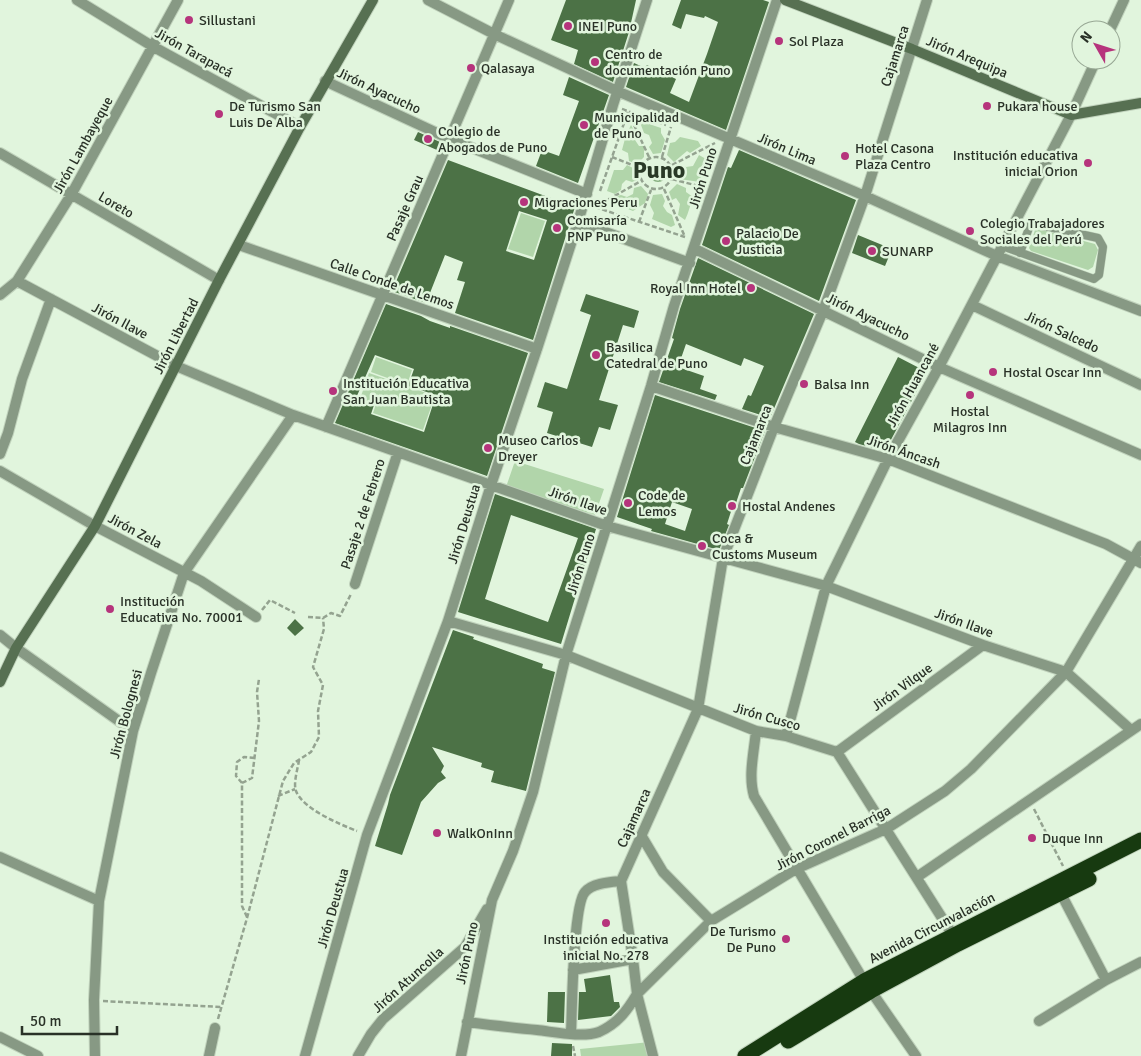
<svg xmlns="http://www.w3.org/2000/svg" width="1141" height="1056" viewBox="0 0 1141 1056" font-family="Signika,sans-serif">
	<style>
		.green { fill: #b1d5aa }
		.water { fill: #88b081 }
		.building { fill: #4c7246; fill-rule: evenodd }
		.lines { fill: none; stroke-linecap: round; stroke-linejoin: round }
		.lane-casing { stroke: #c0d2bc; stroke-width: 9 }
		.street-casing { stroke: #c0d2bc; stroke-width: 12 }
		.secondary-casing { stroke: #c0d2bc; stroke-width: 12 }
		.highway-casing { stroke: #c0d2bc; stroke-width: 17 }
		.path { stroke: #94a390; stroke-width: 2.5; stroke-dasharray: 5 2.5; stroke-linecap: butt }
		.lane { stroke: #879984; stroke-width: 8 }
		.street { stroke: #879984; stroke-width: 10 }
		.secondary { stroke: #577052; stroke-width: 10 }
		.highway { stroke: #173a10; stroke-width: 15 }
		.poi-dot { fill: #b6347c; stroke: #e1f5dd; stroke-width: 2 }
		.labels { text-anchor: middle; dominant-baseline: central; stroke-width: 5; stroke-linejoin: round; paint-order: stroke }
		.poi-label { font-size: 14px; fill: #293127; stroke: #e1f5dd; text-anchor: start }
		.street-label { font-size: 14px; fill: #293127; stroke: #e1f5dd }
		.town-label { font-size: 24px; font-weight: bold; fill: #293926; stroke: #e1f5dd }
	</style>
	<rect width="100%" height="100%" fill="#e1f5dd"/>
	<path class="green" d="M643 122 661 128V133L665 140 661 153 653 154 649 147 652 143 649 135 644 133 641 125Z
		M631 125 637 136 635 140 639 146H644V157L637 164 629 161 628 153 622 150 626 135Z
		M680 137 698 141 701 146 690 153 687 151 674 162 667 155 670 143 675 142Z
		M699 155 706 159 700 182 679 179 678 167 682 165 686 167 693 166Z
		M627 165 635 169 634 172 637 180 632 182 626 180 622 184 621 190 615 194 607 191 614 170H623Z
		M677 184 686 188V192L693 197C690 205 689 212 685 220L678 215 680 204 676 198 672 200 669 192Z
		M641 186 648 194 645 203 633 211 615 204 617 196 621 195 627 197 633 194 634 188Z
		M662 194 665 201 663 206 667 212 672 215 675 225 671 227 652 219 654 213 650 205 653 195Z
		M521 213 545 221 533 257 508 249Z
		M1039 229 1095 244 1098 250 1093 267 1088 270 1031 251 1029 248 1035 230Z
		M376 357 412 370 407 385 371 372Z
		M369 373 435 396 423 430 373 413 376 404 360 399Z
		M515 461 604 489 595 515 506 487Z
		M650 1042 651 1056H581L580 1049Z"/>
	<path class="water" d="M650 174a8 8 0 1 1 16 0a8 8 0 1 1-16 0Z"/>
	<path class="building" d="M566 0H636L629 32 613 82 574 64 578 50 551 40Z
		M681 0H763L769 2 726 130 626 87 634 63 645 68 647 65 676 79 670 93 689 102 707 54 718 22 705 16 704 18 686 14 681 29 672 25Z
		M569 77 609 95 578 183 536 166 542 150 559 156 579 101 563 95Z
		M418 132 440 142 437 150 414 140Z
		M739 150 856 200 819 301 702 245 728 167 731 168Z
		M448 160 575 207 533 340 455 313 465 282 457 280 463 262 445 255 426 303 392 291ZM519 211 547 220 534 260 506 251Z
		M858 235 892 249 885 266 852 253Z
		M698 258 814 314 770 418 742 409 748 395 751 396 764 366 744 358 741 366 686 344 678 367 704 376 700 389 717 395 715 400 659 382 674 339 672 338 680 309Z
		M586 294 639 311 634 328 623 325 599 400 618 405 610 430 599 427 592 447 547 433 553 412 537 407 545 382 567 389 591 315 580 311Z
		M386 304 421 316 430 321 450 328V326L528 353 487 476 335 423ZM375 355 414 369 408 386 436 395 424 432 371 414 374 405 356 398Z
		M898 357 927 372 885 451 859 444 855 442Z
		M655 395 765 431 743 488H741L736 503 734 502 727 524 729 525 719 550 651 531 652 529 617 517ZM672 502 692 509 685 531 665 524Z
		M495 494 596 529 561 644 458 612ZM511 515 578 538 548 622 485 599Z
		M295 619 304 628 295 636 287 628Z
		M453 630 474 637 473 639 543 664 542 668 555 672 526 791 491 782 494 771 481 767 482 763 432 747 444 766 441 772 446 778 438 783 421 802 402 855 375 846 388 804 390 795Z
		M610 975 614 1002H619L620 1007 611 1016 578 1020 579 992H586L584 979Z
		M548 992H565L564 1023 547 1022Z
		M552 1043 572 1044V1056H551Z"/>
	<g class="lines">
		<g class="lane-casing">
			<path id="lane" d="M1002 246 1094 279 1099 275 1103 247 1098 238 1035 224 1030 225 1020 253"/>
		</g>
		<g class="street-casing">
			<path id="street" d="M77 0 152 46 300 127
				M428 0 494 34 617 91 865 196 997 256 1141 311
				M1110 30 1124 0
				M325 81 450 139 587 194
				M0 153 219 280
				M578 222 690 263
				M239 245 537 349
				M695 249 939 367 1141 455
				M17 281 176 366 293 415 607 526 826 586 983 645 1066 672 1131 730
				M0 295 17 281 71 195 178 0
				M972 305 1141 385
				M651 386 774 427 888 459 1106 544 1141 563
				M326 427 509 0
				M0 454 8 433 22 379 51 299
				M0 471 95 526 201 581 256 617
				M355 584 398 452
				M448 621 566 655 756 731 786 736 837 752 956 940
				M0 635 16 648 133 731
				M756 731C754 752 748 776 754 796L864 981 916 1056
				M786 736 826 586 888 459 939 367 1071 115 1096 60
				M837 752 983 645
				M641 835 663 872 711 921
				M0 857 99 901
				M917 877 1141 724
				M1058 888 1106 980
				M573 970 633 959
				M1039 1021 1106 980 1141 962
				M467 1022C490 1025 513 1028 537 1030 555 1032 582 1038 599 1032 617 1024 627 1011 637 994L711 921 796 869 886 829 945 791 971 769 1066 672 1141 546
				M571 1034C572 1011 573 905 585 892 592 883 610 882 621 881
				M0 1037 38 1056
				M95 1056 94 1000 99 901 133 731 151 673 184 573 293 415
				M209 1056 215 1028
				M305 1056 367 835 448 621 491 485 537 349 578 222 613 105 647 0
				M358 1056 371 1034 383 1019 465 947 487 909
				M461 1056 492 900 513 851 533 792 566 655 651 386 674 306 777 0
				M653 1056 637 994 633 959 621 881 698 709 723 558 774 427 823 311 865 196 927 0"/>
		</g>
		<g class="secondary-casing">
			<path id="secondary" d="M785 0 912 49 1071 115 1141 103
				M0 682 16 648 95 526 219 280 300 127 373 0"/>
		</g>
		<g class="highway-casing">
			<path id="highway" d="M788 1041 871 991 958 944 1089 879
				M745 1056 864 981 1141 840"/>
		</g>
		<path class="path" d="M622 109 666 125
			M628 112 649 157
			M640 173a16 16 0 1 1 32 0a16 16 0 1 1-32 0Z
			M612 157 640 168
			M662 157 671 127
			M672 165 715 143
			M672 179 702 187
			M664 189 685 237
			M600 191 628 112
			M595 207 685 237
			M595 207 641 181
			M639 222 651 190
			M262 610 270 600 295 613
			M308 617 323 618 331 613 340 616 351 594
			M299 760C298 768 293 783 296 791 303 809 339 824 357 831
			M242 783 236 776 237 762 244 757 255 758
			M278 796 295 789
			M1034 809 1063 866
			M247 917 242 906V783L252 778 259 721 257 692 259 679
			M103 1001 221 1007
			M218 1019 247 918 283 781 294 763 311 752 319 737 318 711 323 685 313 667 324 629 323 618
			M573 1046 575 1056"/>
		<use href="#lane" class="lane"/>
		<use href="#street" class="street"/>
		<use href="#secondary" class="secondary"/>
		<use href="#highway" class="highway"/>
	</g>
	<g class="poi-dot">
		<circle cx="189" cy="20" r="5"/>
		<circle cx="568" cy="26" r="5"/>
		<circle cx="779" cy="41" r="5"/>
		<circle cx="595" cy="62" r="5"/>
		<circle cx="471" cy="68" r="5"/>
		<circle cx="987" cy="106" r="5"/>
		<circle cx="219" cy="114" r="5"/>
		<circle cx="584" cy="125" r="5"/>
		<circle cx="428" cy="139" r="5"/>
		<circle cx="845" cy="156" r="5"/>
		<circle cx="1088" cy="163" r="5"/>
		<circle cx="524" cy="202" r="5"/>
		<circle cx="557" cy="228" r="5"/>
		<circle cx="970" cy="231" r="5"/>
		<circle cx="726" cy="241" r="5"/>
		<circle cx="872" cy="251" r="5"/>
		<circle cx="751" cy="288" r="5"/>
		<circle cx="596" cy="355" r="5"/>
		<circle cx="993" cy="372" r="5"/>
		<circle cx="804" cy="384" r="5"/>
		<circle cx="333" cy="391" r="5"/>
		<circle cx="970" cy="395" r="5"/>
		<circle cx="488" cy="448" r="5"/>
		<circle cx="628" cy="503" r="5"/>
		<circle cx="732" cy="506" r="5"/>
		<circle cx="702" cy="546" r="5"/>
		<circle cx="110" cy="609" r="5"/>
		<circle cx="437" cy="833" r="5"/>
		<circle cx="1032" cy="838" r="5"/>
		<circle cx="606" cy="923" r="5"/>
		<circle cx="786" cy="939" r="5"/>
	</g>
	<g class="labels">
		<g class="poi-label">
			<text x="199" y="20">Sillustani</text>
			<text x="578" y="26">INEI Puno</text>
			<text x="789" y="41">Sol Plaza</text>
			<text x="605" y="54">Centro de<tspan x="605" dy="16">documentación Puno</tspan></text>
			<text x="481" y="68">Qalasaya</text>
			<text x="229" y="106">De Turismo San<tspan x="229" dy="16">Luis De Alba</tspan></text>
			<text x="997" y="106">Pukara house</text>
			<text x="594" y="117">Municipalidad<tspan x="594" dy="16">de Puno</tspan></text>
			<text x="438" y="131">Colegio de<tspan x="438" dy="16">Abogados de Puno</tspan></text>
			<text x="855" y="148">Hotel Casona<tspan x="855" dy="16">Plaza Centro</tspan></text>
			<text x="1078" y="155" text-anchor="end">Institución educativa<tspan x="1078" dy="16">inicial Orion</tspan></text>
			<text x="534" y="202">Migraciones Peru</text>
			<text x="567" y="220">Comisaría<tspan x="567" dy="16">PNP Puno</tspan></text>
			<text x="980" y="223">Colegio Trabajadores<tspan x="980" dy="16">Sociales del Perú</tspan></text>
			<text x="736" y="233">Palacio De<tspan x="736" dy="16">Justicia</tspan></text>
			<text x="882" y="251">SUNARP</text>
			<text x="741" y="288" text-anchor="end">Royal Inn Hotel</text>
			<text x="606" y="347">Basilica<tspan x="606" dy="16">Catedral de Puno</tspan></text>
			<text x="1003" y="372">Hostal Oscar Inn</text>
			<text x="343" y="383">Institución Educativa<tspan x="343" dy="16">San Juan Bautista</tspan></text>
			<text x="814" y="384">Balsa Inn</text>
			<text x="970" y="411" text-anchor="middle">Hostal<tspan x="970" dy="16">Milagros Inn</tspan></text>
			<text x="498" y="440">Museo Carlos<tspan x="498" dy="16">Dreyer</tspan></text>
			<text x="638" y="495">Code de<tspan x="638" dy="16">Lemos</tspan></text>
			<text x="742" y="506">Hostal Andenes</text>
			<text x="712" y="538">Coca &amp;<tspan x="712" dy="16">Customs Museum</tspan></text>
			<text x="120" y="601">Institución<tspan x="120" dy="16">Educativa No. 70001</tspan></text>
			<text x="447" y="833">WalkOnInn</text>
			<text x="1042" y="838">Duque Inn</text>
			<text x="776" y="931" text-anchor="end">De Turismo<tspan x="776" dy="16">De Puno</tspan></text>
			<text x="606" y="939" text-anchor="middle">Institución educativa<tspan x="606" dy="16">inicial No. 278</tspan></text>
		</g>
		<g class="street-label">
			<text transform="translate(194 53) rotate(29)">Jirón Tarapacá</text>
			<text transform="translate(895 56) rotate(-72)">Cajamarca</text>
			<text transform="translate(967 57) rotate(23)">Jirón Arequipa</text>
			<text transform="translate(379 91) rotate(25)">Jirón Ayacucho</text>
			<text transform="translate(83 145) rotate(-61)">Jirón Lambayeque</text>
			<text transform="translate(787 149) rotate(23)">Jirón Lima</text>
			<text transform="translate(703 178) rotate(-72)">Jirón Puno</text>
			<text transform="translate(116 205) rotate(30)">Loreto</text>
			<text transform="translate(405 208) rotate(-66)">Pasaje Grau</text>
			<text transform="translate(392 284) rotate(19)">Calle Conde de Lemos</text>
			<text transform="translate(868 317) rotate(26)">Jirón Ayacucho</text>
			<text transform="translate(120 321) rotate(28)">Jirón Ilave</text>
			<text transform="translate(1062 332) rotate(25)">Jirón Salcedo</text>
			<text transform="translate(176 336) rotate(-63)">Jirón Libertad</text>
			<text transform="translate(913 385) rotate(-61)">Jirón Huancané</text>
			<text transform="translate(756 435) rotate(-68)">Cajamarca</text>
			<text transform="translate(904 452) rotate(19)">Jirón Áncash</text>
			<text transform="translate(578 501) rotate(19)">Jirón Ilave</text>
			<text transform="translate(363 514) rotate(-72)">Pasaje 2 de Febrero</text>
			<text transform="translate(464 524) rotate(-73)">Jirón Deustua</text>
			<text transform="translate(135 531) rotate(28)">Jirón Zela</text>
			<text transform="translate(581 564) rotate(-72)">Jirón Puno</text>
			<text transform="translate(964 623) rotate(20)">Jirón Ilave</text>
			<text transform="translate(902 687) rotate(-36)">Jirón Vilque</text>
			<text transform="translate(126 714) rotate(-75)">Jirón Bolognesi</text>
			<text transform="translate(767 717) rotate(16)">Jirón Cusco</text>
			<text transform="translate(634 818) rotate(-66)">Cajamarca</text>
			<text transform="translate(833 838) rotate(-27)">Jirón Coronel Barriga</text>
			<text transform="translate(333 908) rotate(-74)">Jirón Deustua</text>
			<text transform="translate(932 928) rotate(-27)">Avenida Circunvalación</text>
			<text transform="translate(467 953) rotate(-78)">Jirón Puno</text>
			<text transform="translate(408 980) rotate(-42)">Jirón Atuncolla</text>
		</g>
		<g class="town-label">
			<text x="659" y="170">Puno</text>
		</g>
	</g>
	<g transform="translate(1096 45) rotate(309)"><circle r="24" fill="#e1f5dd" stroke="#97a794"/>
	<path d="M0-4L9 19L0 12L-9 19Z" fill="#b6347c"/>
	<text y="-8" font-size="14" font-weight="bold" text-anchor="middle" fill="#293127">N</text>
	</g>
	<path d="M22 1026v8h95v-8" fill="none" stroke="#293127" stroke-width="2.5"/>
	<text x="30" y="1026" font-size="15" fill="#293127" stroke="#e1f5dd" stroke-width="4" paint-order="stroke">50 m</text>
</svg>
